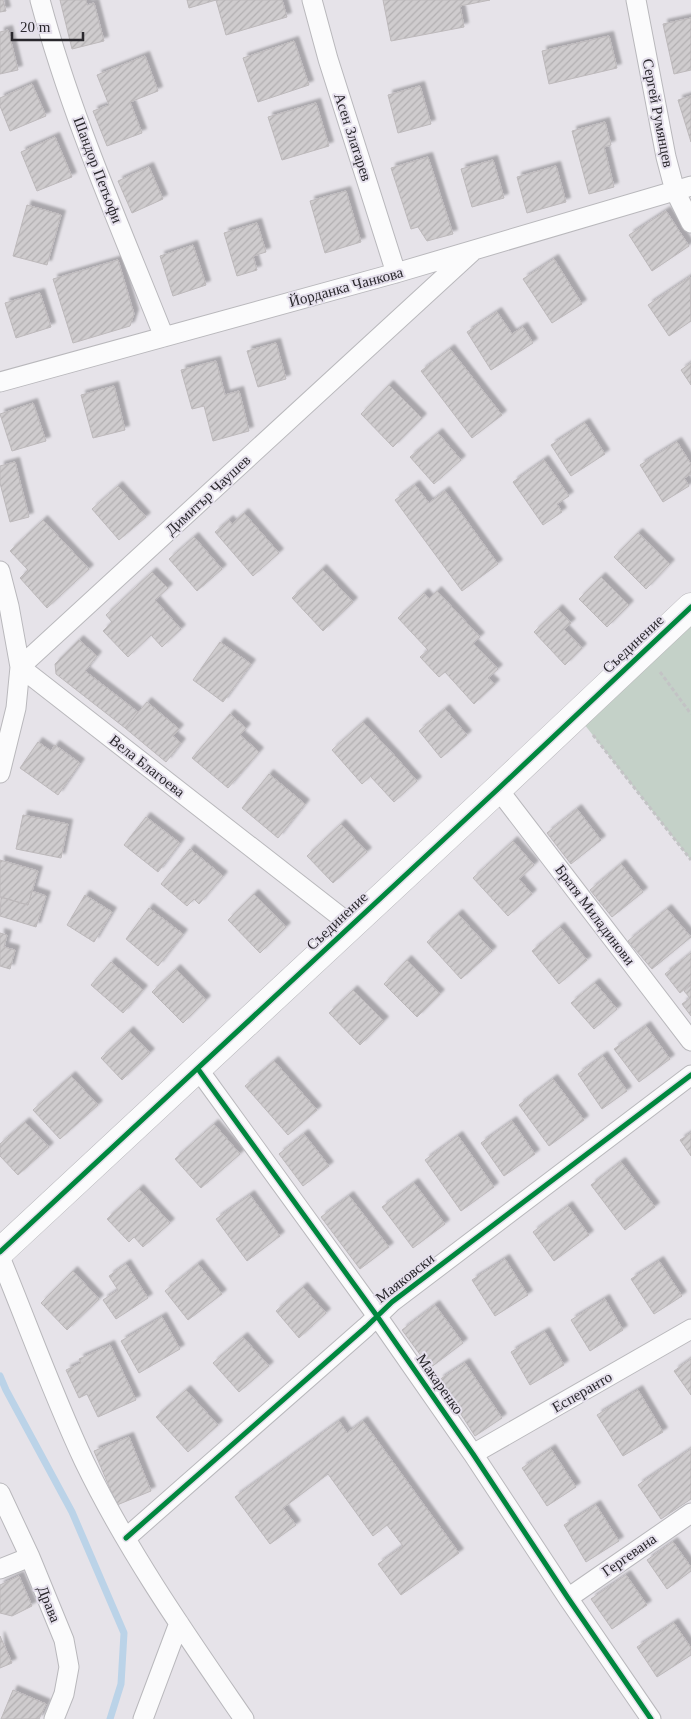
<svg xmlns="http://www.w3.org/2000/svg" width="691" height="1719" viewBox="0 0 691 1719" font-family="Georgia,serif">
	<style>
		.park { fill: #c4d1c8 }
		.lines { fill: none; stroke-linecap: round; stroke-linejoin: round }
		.stream { stroke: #bbd3e8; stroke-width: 7 }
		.building { fill: url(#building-hatch); stroke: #bdb9bb; filter: url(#shadow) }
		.street-casing { stroke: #b9b8bc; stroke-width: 21 }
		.secondary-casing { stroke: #b9b8bc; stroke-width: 29 }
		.path { stroke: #c3c3c5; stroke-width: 3; stroke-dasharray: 4 2.5; stroke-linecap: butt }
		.street { stroke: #fbfbfc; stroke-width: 19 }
		.secondary { stroke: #fbfbfc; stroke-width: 28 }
		.cycleway-casing { stroke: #e5e0ec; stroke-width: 8 }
		.cycleway { stroke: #00873e; stroke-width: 5 }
		.labels { text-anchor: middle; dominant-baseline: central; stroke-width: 4; stroke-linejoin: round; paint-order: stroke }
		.street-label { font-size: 15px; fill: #2a282d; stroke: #e5e0ec }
	</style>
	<defs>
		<pattern id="building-hatch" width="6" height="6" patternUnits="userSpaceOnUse" patternTransform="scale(1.25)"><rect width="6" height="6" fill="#cfccce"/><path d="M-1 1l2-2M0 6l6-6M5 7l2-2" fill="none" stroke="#b2afb1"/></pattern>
		<filter id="shadow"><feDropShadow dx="4.5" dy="-4.5" stdDeviation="1" flood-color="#0004"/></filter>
	</defs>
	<rect width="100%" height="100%" fill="#e6e3e9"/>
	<path class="park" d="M691 607V860L577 715Z"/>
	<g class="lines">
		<path class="stream" d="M0 1376 6 1390 72 1512 124 1633 121 1684 110 1719"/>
	</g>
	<path class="building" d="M0 0H3L6 11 0 12Z
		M60 0H86L87 5 94 3 104 41 72 49Z
		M187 0H282L287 17 226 35 216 0 189 8Z
		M383 0H490L460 6 464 27 391 41Z
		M691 18V70L674 74 663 24Z
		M8 30 18 70 0 74V32Z
		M609 36 617 68 549 84 542 51Z
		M294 41 309 85 258 102 243 58Z
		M145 56 158 91 130 102 142 133 107 146 93 111 109 105 97 75Z
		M32 84 46 116 10 131 0 106V98Z
		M420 86 431 124 398 133 388 95Z
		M691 96V142L678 100Z
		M316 103 329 146 282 160 268 117Z
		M605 122 611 145 604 147 614 187 589 194 572 131Z
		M55 137 72 177 37 191 21 152Z
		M428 157 453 234 427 241 418 227 411 229 391 168Z
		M493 160 504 198 472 207 461 169Z
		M556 166 566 202 527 213 517 177Z
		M149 167 163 199 132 213 118 181Z
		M346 191 361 242 325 253 310 201Z
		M27 205 61 215 47 265 13 256Z
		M666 211 689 246 652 271 629 235Z
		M257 223 266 252 253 256 257 270 237 276 224 233Z
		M193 245 206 285 173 296 160 256Z
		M554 259 582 304 552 323 523 279Z
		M118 260 134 314 130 326 73 343 53 279Z
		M690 277 691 321 669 336 648 305Z
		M40 293 51 327 16 338 5 303Z
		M497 312 512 334 523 327 533 343 491 370 467 332Z
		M276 343 286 379 258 387 247 351Z
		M450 349 502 415 472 438 421 371Z
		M216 361 225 395 239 391 249 431 213 441 204 406 192 409 181 370Z
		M691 363V385L681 370Z
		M389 385 422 418 393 447 361 414Z
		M114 386 125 430 93 438 81 395Z
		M33 403 46 441 12 451 0 414Z
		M585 423 605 454 571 476 551 445Z
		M438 433 461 460 434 484 410 457Z
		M677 442 691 464V474L684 478 689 486 663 502 640 465Z
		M544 460 569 496 557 504 562 512 543 525 513 482Z
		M15 462 29 517 10 522 0 483V466Z
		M415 485 429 503 445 491 498 564 462 591 395 500Z
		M118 486 146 517 119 540 92 509Z
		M244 513 279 553 253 576 215 532 229 520 232 524Z
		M43 520 89 569 47 608 20 578 28 570 10 551Z
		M638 533 670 564 646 589 614 557Z
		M194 537 222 569 197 591 169 559Z
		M322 569 353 602 323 631 292 598Z
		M152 572 168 588 155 600 181 629 162 647 151 635 128 657 103 631 112 622 106 615Z
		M601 577 629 605 607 627 579 599Z
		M437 591 480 637 473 643 498 669 488 678 495 684 474 704 445 672 439 677 420 657 428 650 398 618 424 593 429 599Z
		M558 609 571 623 564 629 582 648 565 665 534 632Z
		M79 640 97 656 85 671 138 712 125 728 56 674 55 664Z
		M220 642 251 664 223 702 193 680Z
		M147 702 179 729 173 736 181 743 166 762 125 728Z
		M445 709 467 735 441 758 419 731Z
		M230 714 246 728 240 735 259 752 228 788 192 758Z
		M363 722 394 755 362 784 332 750Z
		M38 742 51 751 55 745 80 763 58 795 20 768Z
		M394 755 417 781 394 802 370 776Z
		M269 774 305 804 278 838 242 808Z
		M577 809 601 840 571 864 547 833Z
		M23 815 68 824 61 858 16 849Z
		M146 817 180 843 158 872 124 845Z
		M341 824 367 852 333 883 307 856Z
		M513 841 534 865 519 879 532 894 508 916 473 878Z
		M190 849 223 876 199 904 194 899 187 906 161 884Z
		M0 860 38 871 28 905 0 897Z
		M621 864 643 892 612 917 590 890Z
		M32 891 46 896 36 927 0 916 1 897 28 905Z
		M254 894 286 927 260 953 228 920Z
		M85 895 112 912 94 942 67 925Z
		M149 908 183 934 158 966 126 939Z
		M667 909 691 937 652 969 628 941Z
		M458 914 492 951 461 979 427 942Z
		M560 927 587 960 559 984 532 951Z
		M0 933 7 935 4 947 15 950 10 969 0 966Z
		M691 953V984L680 993 665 974Z
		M407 960 440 994 417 1017 384 984Z
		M111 962 143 990 123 1013 91 985Z
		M176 969 206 1000 183 1023 152 992Z
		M595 983 617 1009 594 1029 571 1003Z
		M691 985V1016L682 1004 690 998 684 991Z
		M353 990 384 1021 360 1045 329 1013Z
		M646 1026 670 1059 639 1082 614 1049Z
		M129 1031 150 1053 122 1080 101 1058Z
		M603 1056 627 1091 602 1109 578 1074Z
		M274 1061 317 1110 288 1135 245 1086Z
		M71 1076 98 1105 60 1139 33 1110Z
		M553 1079 584 1120 549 1146 519 1105Z
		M512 1121 535 1154 504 1176 481 1143Z
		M25 1122 49 1147 18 1175 0 1156V1144Z
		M214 1124 240 1154 201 1188 175 1159Z
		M691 1133V1156L680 1140Z
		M304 1134 329 1166 303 1186 279 1154Z
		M458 1136 494 1187 461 1211 425 1160Z
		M621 1162 655 1207 625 1230 591 1185Z
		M414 1183 445 1224 413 1248 382 1207Z
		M139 1189 170 1223 143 1247 134 1237 129 1242 107 1219Z
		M250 1195 280 1236 247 1261 216 1219Z
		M349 1196 389 1247 360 1269 321 1217Z
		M568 1206 589 1235 554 1261 533 1232Z
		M505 1259 528 1295 495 1316 472 1280Z
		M659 1261 682 1296 654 1314 631 1279Z
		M126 1264 148 1298 116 1319 103 1300 118 1290 109 1276Z
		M198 1264 222 1294 188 1320 165 1291Z
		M73 1271 99 1299 67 1330 41 1303Z
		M303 1287 326 1313 299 1338 276 1311Z
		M605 1299 623 1330 590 1351 571 1320Z
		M435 1305 463 1343 430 1368 402 1330Z
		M162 1317 180 1349 139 1373 121 1341Z
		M545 1332 564 1365 530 1385 511 1352Z
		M243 1337 269 1366 239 1392 213 1363Z
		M110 1345 136 1400 98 1417 87 1394 79 1398 66 1370 81 1363 79 1359Z
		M691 1359V1395L674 1371Z
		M465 1363 502 1418 475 1436 439 1380Z
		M186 1390 218 1425 188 1452 156 1417Z
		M638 1390 663 1432 623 1456 597 1415Z
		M339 1421 347 1433 363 1421 459 1553 401 1595 378 1564 403 1546 387 1525 373 1536 328 1474 283 1508 296 1525 270 1544 235 1497Z
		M129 1437 151 1491 117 1505 94 1451Z
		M551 1449 576 1487 547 1506 522 1468Z
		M691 1449V1499L661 1519 638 1485Z
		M596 1505 619 1541 586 1562 564 1525Z
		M673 1542 691 1567V1571L667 1589 647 1560Z
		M626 1575 647 1605 612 1629 591 1599Z
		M19 1576 32 1606 12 1616 0 1613V1585Z
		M674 1623 691 1648V1655L657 1677 637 1647Z
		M0 1636 12 1663 0 1668Z
		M13 1690 46 1704 39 1719H1Z"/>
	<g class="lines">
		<g class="street-casing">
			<path id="street" d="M40 0C71 116 120 226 164 337
				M312 0 328 59 396 273
				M636 0 666 157 675 191 691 223
				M0 382 396 273 691 186
				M0 571 9 606 20 667 351 925
				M0 773 16 708 20 667 474 250
				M498 789 691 1041
				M198 1069 377 1316 473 1454 568 1598 651 1719
				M0 1257C28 1325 53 1395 84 1461 128 1552 187 1636 244 1719
				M473 1454 691 1329
				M0 1493 30 1557 64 1640 69 1667 64 1694 54 1719
				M126 1538 366 1327 392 1302 691 1075
				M0 1569 30 1557
				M568 1598 691 1513
				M143 1719 179 1623"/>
		</g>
		<g class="secondary-casing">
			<path id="secondary" d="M0 1252 498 789 691 607"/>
		</g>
		<path class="path" d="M660 672 691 714
			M593 735 691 860"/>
		<use href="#street" class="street"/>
		<use href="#secondary" class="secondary"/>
		<g class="cycleway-casing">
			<path id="cycleway" d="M198 1069 377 1316 473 1454 568 1598 651 1719
				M0 1252 498 789 691 607
				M126 1538 366 1327 392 1302 691 1075"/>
		</g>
		<use href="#cycleway" class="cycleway"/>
	</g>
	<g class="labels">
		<g class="street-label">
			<text transform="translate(658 113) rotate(79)">Сергей Румянцев</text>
			<text transform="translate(353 137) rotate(72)">Асен Златарев</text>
			<text transform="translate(98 170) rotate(69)">Шандор Петьофи</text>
			<text transform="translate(346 287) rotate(-15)">Йорданка Чанкова</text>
			<text transform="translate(208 495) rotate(-43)">Димитър Чаушев</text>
			<text transform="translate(633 644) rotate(-43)">Съединение</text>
			<text transform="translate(147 766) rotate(38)">Вела Благоева</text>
			<text transform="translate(595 915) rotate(53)">Братя Миладинови</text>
			<text transform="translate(337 921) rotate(-43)">Съединение</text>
			<text transform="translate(405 1278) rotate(-38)">Маяковски</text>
			<text transform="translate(440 1384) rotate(55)">Макаренко</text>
			<text transform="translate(582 1392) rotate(-30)">Есперанто</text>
			<text transform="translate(629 1555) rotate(-35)">Гергевана</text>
			<text transform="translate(49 1604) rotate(68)">Драва</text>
		</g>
	</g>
	<path d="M12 32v8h71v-8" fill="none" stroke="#2a282d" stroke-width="2.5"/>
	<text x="20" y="32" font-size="15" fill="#2a282d" stroke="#e5e0ec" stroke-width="4" paint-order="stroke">20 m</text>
</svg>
